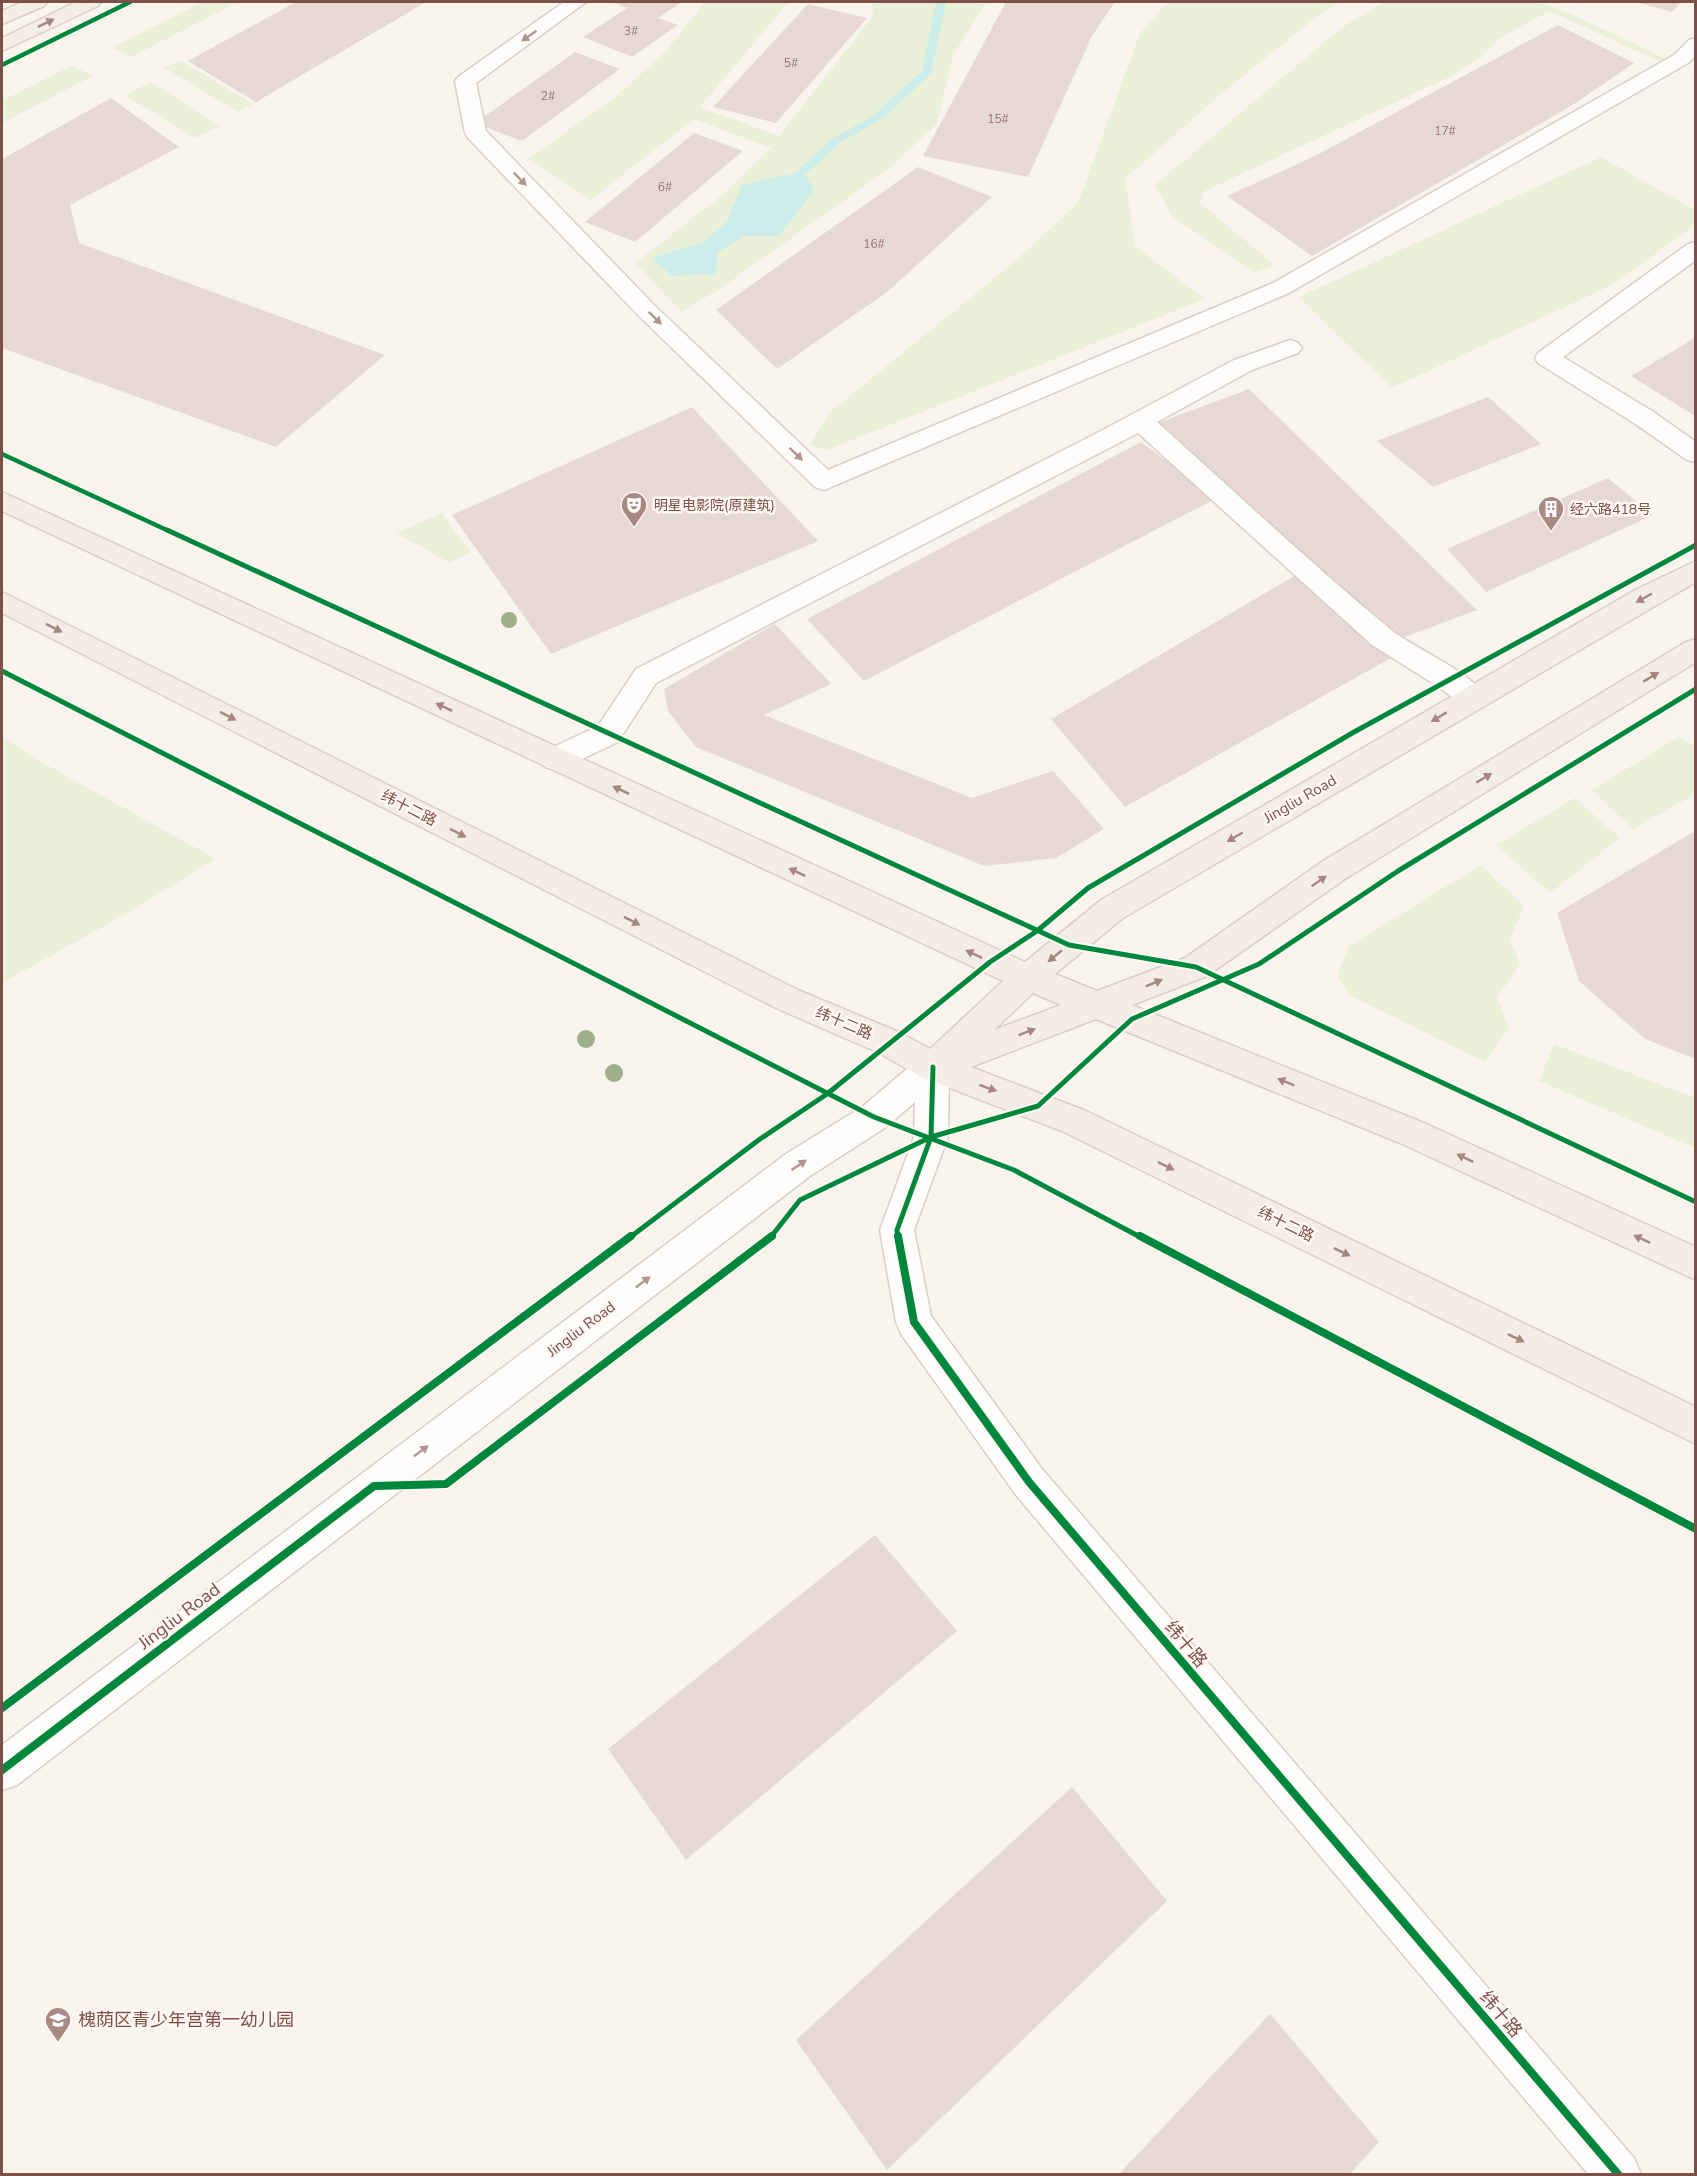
<svg xmlns="http://www.w3.org/2000/svg" width="1697" height="2176" viewBox="0 0 1697 2176" font-family="'Nunito Sans','Noto Sans SC',sans-serif">
	<style>
		.green { fill: #eaf0d7 }
		.water { fill: #cdedea }
		.lines { fill: none; stroke-linecap: round; stroke-linejoin: round }
		.stream { fill: #cdedea; fill-rule: evenodd }
		.building { fill: #e6d9d5 }
		.minor-casing { stroke: #d9ceca; stroke-width: 3 }
		.major-casing { stroke: #dbceca; stroke-width: 3 }
		.minor { fill: #fefdfc; fill-rule: evenodd }
		.major { fill: #f4ece6; fill-rule: evenodd }
		.cycleway-far2-casing { stroke: #fff7f1; stroke-width: 7 }
		.cycleway-far1-casing { stroke: #fff7f1; stroke-width: 9 }
		.cycleway-casing { stroke: #fff7f1; stroke-width: 11 }
		.cycleway-far2 { stroke: #00873e; stroke-width: 4.5 }
		.cycleway-far1 { stroke: #00873e; stroke-width: 5 }
		.cycleway { stroke: #00873e; stroke-width: 8 }
		.tree { fill: #a0af8b }
		.oneway { fill: #a68780 }
		.oneway2 { fill: #b09591 }
		.labels { text-anchor: middle; dominant-baseline: central; stroke-width: 5; stroke-linejoin: round; paint-order: stroke }
		.number-label { font-size: 12px; fill: #98746e }
		.far-poi-label { font-size: 14px; fill: #7c5049; stroke: #fff7f1; text-anchor: start }
		.street-label { font-size: 15px; fill: #7c5049; stroke: #fff7f1 }
		.near-street-label { font-size: 18px; fill: #7c5049; stroke: #fff7f1 }
		.near-poi-label { font-size: 18px; fill: #7c5049; stroke: #fff7f1; text-anchor: start }
	</style>
	<rect width="100%" height="100%" fill="#f9f3ee"/>
	<path class="green" d="M202 2H238L131 57 112 47Z
		M705 2H789L700 107 779 136 873 16 872 2H987L953 55 937 124 887 170 724 286 682 312 635 263 725 193 771 148 694 119 591 200 528 159 619 94 666 51Z
		M1168 2H1340L1320 14 1221 94 1125 179 1135 246 1205 299 827 450 810 445 830 412 1013 263 1078 203 1140 33Z
		M1382 2H1539L1562 10 1667 59 1659 61 1549 11 1499 39 1481 56 1454 75 1203 192 1200 203 1275 265 1254 272 1172 216 1155 185 1340 29Z
		M180 60 254 104 238 112 164 68Z
		M72 65 93 76 2 123V101Z
		M151 82 220 126 194 138 125 95Z
		M1601 157 1695 210V225L1614 284 1392 388 1299 297Z
		M442 513 470 552 450 563 396 533Z
		M1680 736 1695 747V794L1633 829 1592 790Z
		M2 737 45 764 216 859 124 915 2 983Z
		M1575 798 1620 838 1550 893 1496 845Z
		M1481 865 1524 906 1510 939 1520 964 1497 998 1509 1028 1485 1062 1349 995 1338 975 1349 946Z
		M1554 1044 1695 1098V1148L1539 1081Z"/>
	<path class="water" d="M803 171 814 190 779 236H744L718 252 716 274 672 276 652 258 704 242 727 221 742 185Z"/>
	<g class="lines">
		<path class="stream" d="M936 2H946L931 74 882 119 841 142 807 173H799V169L833 138 874 115 922 71Z"/>
	</g>
	<path class="building" d="M296 2H426L256 102 188 61Z
		M611 2H682L658 18 678 25 632 57 583 37 627 8Z
		M1006 2H1115L1092 36 1028 177 923 156Z
		M1636 2H1681L1672 12Z
		M808 4 867 18 776 123 713 107Z
		M1558 25 1634 63 1571 106 1312 256 1227 196 1315 156Z
		M575 52 620 69 522 141 475 123Z
		M111 98 179 147 70 205 79 243 385 355 276 447 2 348V159Z
		M694 133 743 151 635 242 585 222Z
		M918 167 992 197 887 292 777 369 716 310Z
		M1695 338V416L1631 376Z
		M1249 389 1477 610 1397 640 1155 424Z
		M1488 397 1541 444 1433 487 1377 441Z
		M692 407 818 541 551 654 452 515Z
		M1141 442 1217 498 864 681 807 619Z
		M1608 478 1653 515 1486 592 1447 549Z
		M1296 575 1391 658 1125 807 1051 719Z
		M775 624 831 684 764 715 972 798 1053 771 1104 829 1056 858 984 866 696 747 668 711 664 689Z
		M1695 831V1059L1645 1039 1579 981 1557 913Z
		M875 1535 957 1631 686 1860 608 1749Z
		M1072 1787 1167 1901 887 2170 796 2040Z
		M1270 2014 1379 2142 1350 2174H1119Z"/>
	<g class="lines">
		<g class="minor-casing">
			<path id="minor" d="M564 2H586L476 83 486 131 654 305 828 470 1273 283 1674 55 1689 40 1696 38V56L1688 63 1289 293 824 490 815 487 638 315 468 138 465 133 455 81 458 77Z
				M1696 242V260L1563 357 1652 411 1696 442V462L1687 460 1634 423 1538 363 1535 358 1538 353 1688 244Z
				M1290 340 1298 343 1302 348 1298 353 1252 370 1157 422C1234 491 1310 563 1390 629 1416 650 1470 670 1486 698L1482 705 1472 708 1462 705 1439 687 1372 645 1138 433 656 683 618 742 565 767 555 770 545 767 541 759 545 751 598 726 636 669 1099 432 1234 360Z
				M933 1053 945 1057 949 1067 948 1137 914 1230 931 1316 1042 1469 1634 2158 1641 2174H1588L1016 1495 901 1334 896 1322 880 1230 914 1137 915 1102 886 1127 810 1176 17 1785 2 1790V1745L786 1154 862 1107 921 1057Z"/>
		</g>
		<g class="major-casing">
			<path id="major" d="M22 2H47L44 6 2 24V11Z
				M76 2H101L98 6 2 51V38Z
				M2 492 1025 962 1101 900 1637 589 1696 561V582L1123 918 1055 974 1097 991 1185 958 1323 861 1686 642 1696 639V662L1345 879 1207 976 1132 1005 1424 1123 1696 1247V1280L1400 1143 1096 1019 971 1067 1086 1111 1696 1407V1444L1062 1131 921 1077 879 1053 776 1008 2 613V592L798 990 901 1033 930 1049 1003 981 2 511ZM1033 993 1061 1005 994 1030Z"/>
		</g>
		<use href="#minor" class="minor"/>
		<use href="#major" class="major"/>
		<g class="cycleway-far2-casing">
			<path id="cycleway-far2" d="M2 65 130 2
				M2 454 171 532"/>
		</g>
		<g class="cycleway-far1-casing">
			<path id="cycleway-far1" d="M167 530 1069 945 1196 967 1696 1202
				M2 671 874 1117 1014 1170 1142 1238
				M629 1238 760 1139 827 1094 990 962 1037 931 1088 888 1354 732 1696 545
				M770 1238 800 1200 931 1137 1038 1106 1132 1019 1259 964 1398 871 1696 689
				M898 1238 897 1230 931 1137 933 1067"/>
		</g>
		<g class="cycleway-casing">
			<path id="cycleway" d="M898 1236 914 1322 1029 1482 1618 2174
				M1140 1236 1696 1529
				M2 1708 631 1236
				M2 1770 374 1486 446 1484 772 1236"/>
		</g>
		<use href="#cycleway-far2" class="cycleway-far2"/>
		<use href="#cycleway-far1" class="cycleway-far1"/>
		<use href="#cycleway" class="cycleway"/>
	</g>
	<g class="tree">
		<circle cx="509" cy="620" r="8"/>
		<circle cx="586" cy="1039" r="9"/>
		<circle cx="614" cy="1073" r="9"/>
	</g>
	<defs><path id="oneway-solid" d="M-6-.8H1V-3.2L6.5 0L1 3.2V.8H-6Z" transform="scale(1.5)"/></defs>
	<g class="oneway">
		<use href="#oneway-solid" transform="translate(46 23) rotate(-26)"/>
		<use href="#oneway-solid" transform="translate(1644 598) rotate(151)"/>
		<use href="#oneway-solid" transform="translate(54 628) rotate(27)"/>
		<use href="#oneway-solid" transform="translate(1651 677) rotate(-31)"/>
		<use href="#oneway-solid" transform="translate(444 707) rotate(-155)"/>
		<use href="#oneway-solid" transform="translate(228 716) rotate(27)"/>
		<use href="#oneway-solid" transform="translate(1439 717) rotate(149)"/>
		<use href="#oneway-solid" transform="translate(1484 778) rotate(-31)"/>
		<use href="#oneway-solid" transform="translate(621 790) rotate(-155)"/>
		<use href="#oneway-solid" transform="translate(458 833) rotate(27)"/>
		<use href="#oneway-solid" transform="translate(1235 837) rotate(150)"/>
		<use href="#oneway-solid" transform="translate(797 872) rotate(-155)"/>
		<use href="#oneway-solid" transform="translate(1319 881) rotate(-35)"/>
		<use href="#oneway-solid" transform="translate(632 921) rotate(27)"/>
		<use href="#oneway-solid" transform="translate(974 954) rotate(-155)"/>
		<use href="#oneway-solid" transform="translate(1055 956) rotate(141)"/>
		<use href="#oneway-solid" transform="translate(1154 983) rotate(-22)"/>
		<use href="#oneway-solid" transform="translate(1027 1032) rotate(-21)"/>
		<use href="#oneway-solid" transform="translate(1286 1082) rotate(-158)"/>
		<use href="#oneway-solid" transform="translate(988 1088) rotate(20)"/>
		<use href="#oneway-solid" transform="translate(1465 1158) rotate(-155)"/>
		<use href="#oneway-solid" transform="translate(1166 1166) rotate(26)"/>
		<use href="#oneway-solid" transform="translate(1642 1239) rotate(-155)"/>
		<use href="#oneway-solid" transform="translate(1342 1252) rotate(26)"/>
		<use href="#oneway-solid" transform="translate(1516 1338) rotate(26)"/>
	</g>
	<g class="oneway2">
		<use href="#oneway-solid" transform="translate(529 36) rotate(145)"/>
		<use href="#oneway-solid" transform="translate(520 179) rotate(46)"/>
		<use href="#oneway-solid" transform="translate(655 318) rotate(44)"/>
		<use href="#oneway-solid" transform="translate(796 454) rotate(44)"/>
		<use href="#oneway-solid" transform="translate(799 1165) rotate(-34)"/>
		<use href="#oneway-solid" transform="translate(643 1282) rotate(-37)"/>
		<use href="#oneway-solid" transform="translate(421 1451) rotate(-37)"/>
	</g>
	<defs>
		<g id="theatre-pin" transform="scale(1.35)"><path d="M0 17L-7.5 6A9.5 9.5 0 1 1 7.5 6Z" fill="#a88983" stroke="#fff7f1"/><path d="M-5-5.5Q0-4 5-5.5V0Q5 5 0 6Q-5 5-5 0ZM-3.3-2.5H-1v1.5H-3.3ZM1-2.5H3.3v1.5H1ZM-2.8 1Q0 5.5 2.8 1Z" fill="#fff"/></g>
		<g id="building-pin" transform="scale(1.35)"><path d="M0 17L-7.5 6A9.5 9.5 0 1 1 7.5 6Z" fill="#a88983" stroke="#fff7f1"/><path d="M-4-6H4V6H1V3H-1V6H-4ZM-2.5-4.3h1.7v1.8h-1.7ZM.8-4.3h1.7v1.8H.8ZM-2.5-1h1.7V.8h-1.7ZM.8-1h1.7V.8H.8Z" fill="#fff"/></g>
		<g id="school-pin" transform="scale(1.35)"><path d="M0 17L-7.5 6A9.5 9.5 0 1 1 7.5 6Z" fill="#a88983" stroke="#fff7f1"/><path d="M0-5L7-2L0 1L-7-2ZM-4 1L0 2.5L4 1V4Q0 6-4 4Z" fill="#fff"/></g>
	</defs>
	<g fill-rule="evenodd">
		<use href="#theatre-pin" x="634" y="505"/>
		<use href="#building-pin" x="1551" y="509"/>
		<use href="#school-pin" x="58" y="2020"/>
	</g>
	<g class="labels">
		<g class="number-label">
			<text x="631" y="31">3#</text>
			<text x="791" y="63">5#</text>
			<text x="548" y="96">2#</text>
			<text x="998" y="119">15#</text>
			<text x="1445" y="131">17#</text>
			<text x="665" y="187">6#</text>
			<text x="874" y="244">16#</text>
		</g>
		<g class="far-poi-label">
			<text x="654" y="505">明星电影院(原建筑)</text>
			<text x="1570" y="509">经六路418号</text>
		</g>
		<g class="street-label">
			<text transform="translate(1300 799) rotate(-30)">Jingliu Road</text>
			<text transform="translate(409 808) rotate(27)">纬十二路</text>
			<text transform="translate(844 1023) rotate(23)">纬十二路</text>
			<text transform="translate(1286 1224) rotate(26)">纬十二路</text>
			<text transform="translate(581 1329) rotate(-37)">Jingliu Road</text>
		</g>
		<g class="near-street-label">
			<text transform="translate(179 1616) rotate(-37)">Jingliu Road</text>
			<text transform="translate(1186 1644) rotate(50)">纬十路</text>
			<text transform="translate(1501 2014) rotate(50)">纬十路</text>
		</g>
		<g class="near-poi-label">
			<text x="78" y="2020">槐荫区青少年宫第一幼儿园</text>
		</g>
	</g>
	<rect width="1697" height="2176" fill="none" stroke="#7c5049" stroke-width="6"/>
</svg>
